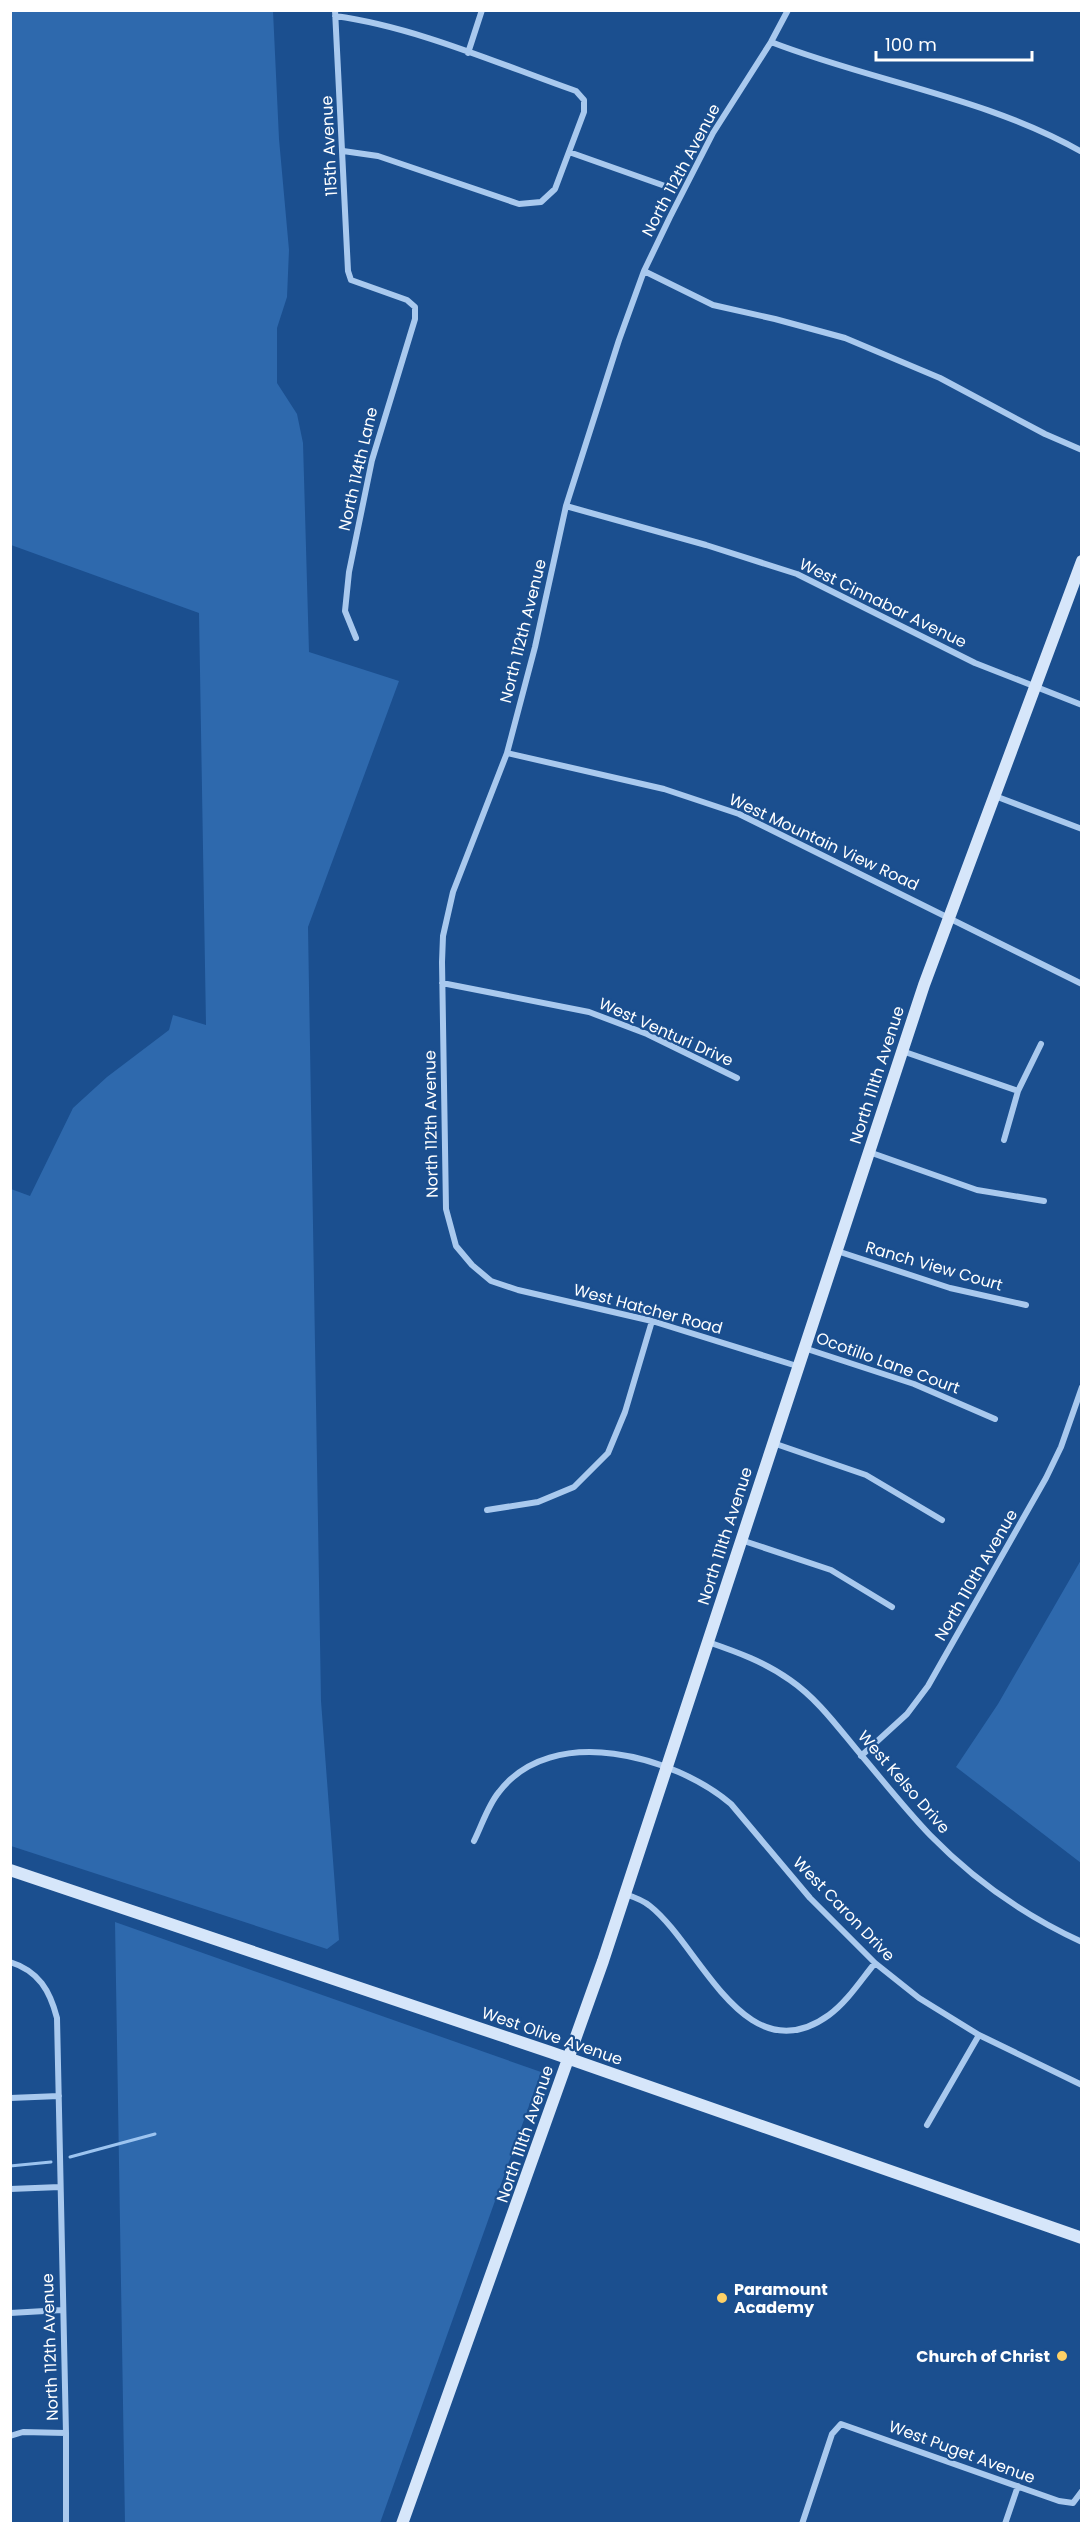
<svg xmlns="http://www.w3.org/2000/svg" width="1092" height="2534" viewBox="0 0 1092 2534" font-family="Poppins,sans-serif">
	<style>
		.green { fill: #2e69ad }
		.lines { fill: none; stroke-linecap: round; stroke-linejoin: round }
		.stream { stroke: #9cc4f0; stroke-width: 3 }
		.street { stroke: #a9c9ee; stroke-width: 6 }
		.secondary { stroke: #d6e6fa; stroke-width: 12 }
		.poi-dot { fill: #ffd166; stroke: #1b4f8f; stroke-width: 2 }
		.labels { text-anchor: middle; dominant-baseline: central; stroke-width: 4.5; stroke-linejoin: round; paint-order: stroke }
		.street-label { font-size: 16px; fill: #fff; stroke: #1b4f8f }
		.poi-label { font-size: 16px; font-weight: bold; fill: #fff; stroke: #1b4f8f; text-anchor: start }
	</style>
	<rect width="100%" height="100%" fill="#1b4f8f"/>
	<path class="green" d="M10 11H273L279 139 289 250 287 297 277 328V383L297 414 303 443 309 652 399 681 308 927 321 1701 339 1940 327 1949 11 1846V1189L30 1196 73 1108 107 1077 169 1030 173 1015 206 1025 199 613 11 545Z
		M1081 1560V1863L956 1767 998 1704Z
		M115 1922 541 2072 380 2523H125Z"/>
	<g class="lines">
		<path class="stream" d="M70 2157 155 2134
			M10 2166 51 2162"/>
		<path class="street" d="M335 10 348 271 351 280 407 300 415 307V319L372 460 349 572 345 611 356 638
			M788 10 771 42 713 133 670 217 644 271 619 340 566 506 535 647 507 753 453 892 443 936 442 962 446 1209 456 1246 472 1265 491 1281 518 1290 652 1321 797 1366
			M335 16C416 27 499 64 576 91L584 100V112L555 189 541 202 519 204 378 156 343 151
			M771 42C874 82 985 97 1082 152
			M468 53 482 10
			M569 152 665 186
			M644 271 713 305 775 319 845 338 940 378 1045 434 1082 450
			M566 506 706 545 797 574 975 663 1082 705
			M507 753 664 789 739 814 1082 984
			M995 796 1082 829
			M442 983 589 1012 647 1034 737 1078
			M902 1051 1018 1091
			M1004 1140 1018 1091 1041 1044
			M869 1152 977 1190 1044 1201
			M837 1251 950 1288 1026 1305
			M804 1348 914 1384 995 1419
			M773 1443 866 1475 942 1520
			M487 1510 538 1502 574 1487 608 1453 625 1412 652 1321
			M741 1540 831 1570 892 1607
			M708 1642C737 1652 765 1662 790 1680 819 1700 839 1729 862 1756 884 1782 906 1810 930 1835 973 1879 1025 1916 1082 1942
			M861 1756 907 1714 928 1686 1046 1478 1061 1447 1082 1387
			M474 1841C482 1825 488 1805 499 1792 552 1722 675 1756 731 1804L810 1898 875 1963 919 1998 979 2035 1082 2085
			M625 1894C634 1897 643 1900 650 1906 700 1945 745 2076 829 2015 847 2002 861 1980 875 1963
			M10 1962C39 1971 50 1991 57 2018L66 2433V2524
			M10 2098 59 2096
			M927 2125 979 2035
			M10 2189 60 2187
			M10 2313 62 2310
			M10 2436 23 2432 66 2433
			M802 2524 832 2434 841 2424 1059 2501 1073 2503 1082 2491
			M1005 2524 1018 2486"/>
		<path class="secondary" d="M10 1870 550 2052 1082 2238
			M402 2524 603 1961 924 985 1082 561"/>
	</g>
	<g class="poi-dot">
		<circle cx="722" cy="2298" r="6"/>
		<circle cx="1062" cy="2356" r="6"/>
	</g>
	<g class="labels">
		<g class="street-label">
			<text transform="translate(329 146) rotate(-93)">115th Avenue</text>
			<text transform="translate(681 170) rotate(-62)">North 112th Avenue</text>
			<text transform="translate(358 469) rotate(-77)">North 114th Lane</text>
			<text transform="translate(883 603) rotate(26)">West Cinnabar Avenue</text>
			<text transform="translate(523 631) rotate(-76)">North 112th Avenue</text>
			<text transform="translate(824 842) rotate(25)">West Mountain View Road</text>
			<text transform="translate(666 1032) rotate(24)">West Venturi Drive</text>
			<text transform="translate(877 1075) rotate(-72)">North 111th Avenue</text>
			<text transform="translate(431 1124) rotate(-91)">North 112th Avenue</text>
			<text transform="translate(934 1266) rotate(16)">Ranch View Court</text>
			<text transform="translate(648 1309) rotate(15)">West Hatcher Road</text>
			<text transform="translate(888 1363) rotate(20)">Ocotillo Lane Court</text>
			<text transform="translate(725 1536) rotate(-72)">North 111th Avenue</text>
			<text transform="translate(976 1575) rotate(-60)">North 110th Avenue</text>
			<text transform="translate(904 1782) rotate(49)">West Kelso Drive</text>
			<text transform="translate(844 1909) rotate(46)">West Caron Drive</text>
			<text transform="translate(552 2036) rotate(19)">West Olive Avenue</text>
			<text transform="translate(525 2134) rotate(-71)">North 111th Avenue</text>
			<text transform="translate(50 2347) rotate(-92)">North 112th Avenue</text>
			<text transform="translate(962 2452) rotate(20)">West Puget Avenue</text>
		</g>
		<g class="poi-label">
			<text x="734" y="2289">Paramount<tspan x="734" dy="18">Academy</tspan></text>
			<text x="1050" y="2356" text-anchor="end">Church of Christ</text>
		</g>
	</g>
	<rect width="1092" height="2534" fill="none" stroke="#ffffff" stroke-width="24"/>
	<path d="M876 51v9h156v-9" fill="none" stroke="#ffffff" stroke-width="3"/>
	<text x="885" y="51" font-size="18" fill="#ffffff" stroke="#1b4f8f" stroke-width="4.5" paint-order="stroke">100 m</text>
</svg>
